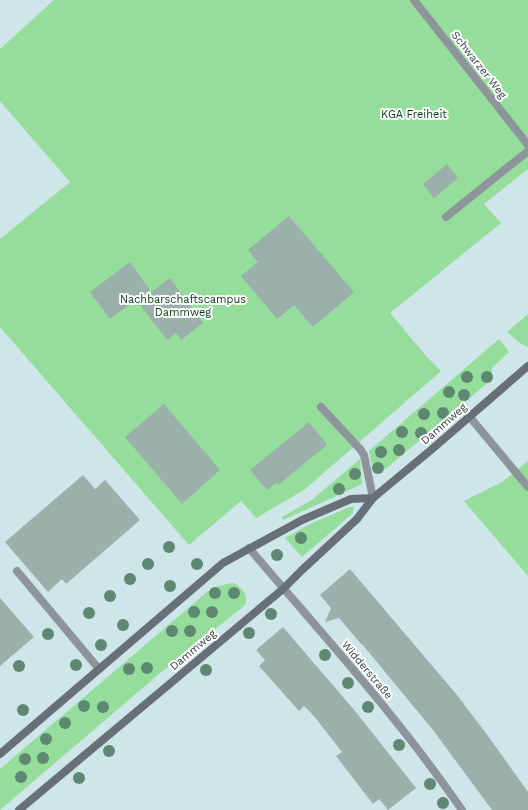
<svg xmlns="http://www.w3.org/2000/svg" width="528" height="810" viewBox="0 0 528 810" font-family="'Work Sans',sans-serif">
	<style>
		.green { fill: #95dd9a }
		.building { fill: #9bb0ab }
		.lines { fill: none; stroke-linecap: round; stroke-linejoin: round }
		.lane { stroke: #8e959a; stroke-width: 8 }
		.street { stroke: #8e959a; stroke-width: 8 }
		.secondary { stroke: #677078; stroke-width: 8 }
		.tree { fill: #5e8872 }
		.labels { text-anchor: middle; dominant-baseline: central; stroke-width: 4; stroke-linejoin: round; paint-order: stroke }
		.street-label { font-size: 11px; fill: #353e40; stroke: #fff }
		.park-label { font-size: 11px; fill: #033b10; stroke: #fff }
	</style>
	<rect width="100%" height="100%" fill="#cee5e9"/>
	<path class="green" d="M54 0H528V169L484 204 501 223 390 313 427 357 441 371 304 490 256 518 241 501 189 545 0 327V239L70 182 0 101V49Z
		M528 314V347L520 343 507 332Z
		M499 339 509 352 492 368 491 380 388 467 379 474 373 471 369 451Z
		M360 459 362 484 343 493 283 520 282 517 312 500Z
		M528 461V576L464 501 502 482Z
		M350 507H353L354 508 353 513 302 557 285 538 310 524Z
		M233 583C242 587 250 597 244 606L159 674 0 810V769L207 592C215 586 224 584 233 583Z"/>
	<path class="building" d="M447 164 458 178 434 198 423 184Z
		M289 216 354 292 313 327 294 305 277 319 241 276 258 262 248 250Z
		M130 262 150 290 110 319 90 292Z
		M170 278 203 323 181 340 176 333 167 340 138 302Z
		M164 404 220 470 182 504 125 437Z
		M309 422 327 445 278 485 276 483 267 490 250 470Z
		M83 475 95 489 105 480 140 520 66 584 62 579 48 592 5 542Z
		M350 569 457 695 491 740 528 792V810H492L433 730 362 644H361L339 618 325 622 331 608 320 595Z
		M0 598 34 637 0 666Z
		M283 627 355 711 416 788 388 810 379 799 373 804 336 756 342 752 314 716 304 706 299 711 259 666 265 660 256 650Z"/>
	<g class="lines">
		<path class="lane" d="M414 0 528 145
			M446 217 528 151
			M321 407 360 449 364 455 373 498
			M469 416 528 487
			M17 571 99 669"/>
		<path class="street" d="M249 548C322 634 398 717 462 810"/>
		<path class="secondary" d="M0 754 223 563 302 520 351 499 373 498
			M19 810 283 589 302 570 357 519 373 498 431 450 528 366"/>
	</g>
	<g class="tree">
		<circle cx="467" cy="377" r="6"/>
		<circle cx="487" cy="377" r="6"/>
		<circle cx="449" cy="392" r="6"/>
		<circle cx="464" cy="395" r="6"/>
		<circle cx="443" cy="413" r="6"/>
		<circle cx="424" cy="414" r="6"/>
		<circle cx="402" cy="432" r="6"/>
		<circle cx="421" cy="433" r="6"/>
		<circle cx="399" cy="450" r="6"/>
		<circle cx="381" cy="452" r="6"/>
		<circle cx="378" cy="468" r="6"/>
		<circle cx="355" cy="474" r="6"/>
		<circle cx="339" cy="489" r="6"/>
		<circle cx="301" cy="538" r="6"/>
		<circle cx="169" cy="547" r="6"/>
		<circle cx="277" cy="555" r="6"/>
		<circle cx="148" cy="564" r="6"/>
		<circle cx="197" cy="564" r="6"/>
		<circle cx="130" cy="579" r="6"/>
		<circle cx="170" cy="586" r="6"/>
		<circle cx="215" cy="593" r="6"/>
		<circle cx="234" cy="593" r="6"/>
		<circle cx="110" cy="596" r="6"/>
		<circle cx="194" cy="612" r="6"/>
		<circle cx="212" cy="612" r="6"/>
		<circle cx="89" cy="613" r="6"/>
		<circle cx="271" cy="614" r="6"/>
		<circle cx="123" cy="625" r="6"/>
		<circle cx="172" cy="631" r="6"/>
		<circle cx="190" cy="631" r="6"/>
		<circle cx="249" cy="633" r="6"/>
		<circle cx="48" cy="634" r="6"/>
		<circle cx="101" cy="645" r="6"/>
		<circle cx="325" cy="655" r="6"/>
		<circle cx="76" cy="665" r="6"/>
		<circle cx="19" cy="666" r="6"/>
		<circle cx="147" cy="668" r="6"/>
		<circle cx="129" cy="669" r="6"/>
		<circle cx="206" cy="670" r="6"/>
		<circle cx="348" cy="683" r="6"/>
		<circle cx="84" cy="706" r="6"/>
		<circle cx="103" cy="707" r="6"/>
		<circle cx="368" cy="707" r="6"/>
		<circle cx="23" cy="710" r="6"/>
		<circle cx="65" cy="723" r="6"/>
		<circle cx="46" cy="739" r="6"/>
		<circle cx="399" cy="745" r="6"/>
		<circle cx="109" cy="751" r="6"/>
		<circle cx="43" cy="758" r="6"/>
		<circle cx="25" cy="759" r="6"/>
		<circle cx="21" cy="777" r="6"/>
		<circle cx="79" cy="778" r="6"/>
		<circle cx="430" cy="784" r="6"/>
		<circle cx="443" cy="803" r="6"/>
	</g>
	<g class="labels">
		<g class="street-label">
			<text transform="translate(479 65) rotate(52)">Schwarzer Weg</text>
			<text transform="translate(444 424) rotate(-41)">Dammweg</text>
			<text transform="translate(193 650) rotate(-40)">Dammweg</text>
			<text transform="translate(367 670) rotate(50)">Widderstraße</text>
		</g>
		<g class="park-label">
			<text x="414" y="114">KGA Freiheit</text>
			<text x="183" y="299">Nachbarschaftscampus<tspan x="183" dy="13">Dammweg</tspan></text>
		</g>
	</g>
</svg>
